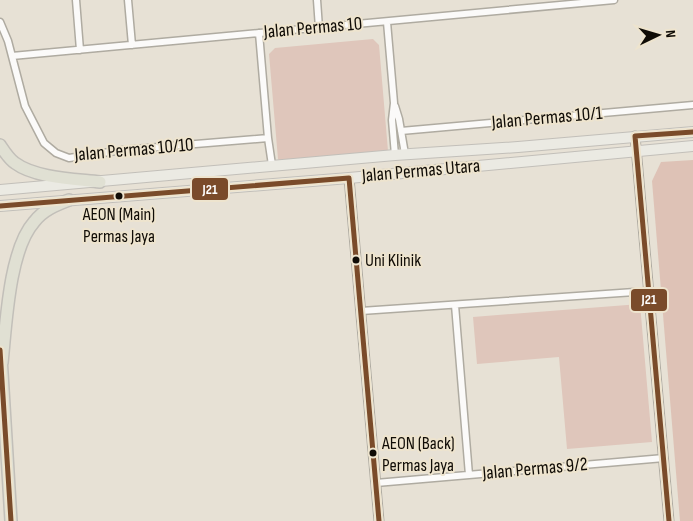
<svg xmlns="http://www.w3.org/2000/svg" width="693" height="521" viewBox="0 0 693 521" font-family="'Sofia Sans Condensed',sans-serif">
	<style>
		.green { fill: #dfc6bb }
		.forest { fill: #dec2b6 }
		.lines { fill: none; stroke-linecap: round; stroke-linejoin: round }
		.street-casing { stroke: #afaba1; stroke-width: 9 }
		.secondary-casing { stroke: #afaba1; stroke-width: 11 }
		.primary-casing { stroke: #c2bfb9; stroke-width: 12 }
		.highway-casing { stroke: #c2bfb9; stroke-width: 14 }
		.street { stroke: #fbfaf9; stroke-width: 6 }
		.secondary { stroke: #f3f3ee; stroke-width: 9 }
		.primary { stroke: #ebeae3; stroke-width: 10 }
		.highway { stroke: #e0e0d3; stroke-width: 11 }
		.bus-1-casing { stroke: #eee4ce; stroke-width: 9 }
		.bus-1 { stroke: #7a4b2a; stroke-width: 5 }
		.bus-dot { fill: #100c06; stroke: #eee4ce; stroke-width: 2 }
		.labels { text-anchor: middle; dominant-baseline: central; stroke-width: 4; stroke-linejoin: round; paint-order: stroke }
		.bus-label { font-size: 18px; fill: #100c06; stroke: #eee4ce; text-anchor: start }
		.street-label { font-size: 19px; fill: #100c06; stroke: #eee4ce }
		.line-badge { stroke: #eee4ce; stroke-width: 2 }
		.badge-label { font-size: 14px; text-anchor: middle; font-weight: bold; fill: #fff }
	</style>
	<rect width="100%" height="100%" fill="#e7e1d5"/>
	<path class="green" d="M373 39 379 45 388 151 384 154 281 162 278 159 269 54 275 48Z
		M640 304 652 442 567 449 559 357 477 364 473 317Z"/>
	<path class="forest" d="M693 160V521H680L652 181 661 162Z"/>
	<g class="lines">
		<g class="street-casing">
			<path id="street" d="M76 0 80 50
				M128 0 132 45
				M317 0 319 28
				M0 22 8 41 25 106 44 143 56 153 69 158 123 150 268 138
				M387 22 394 103 392 120 395 155
				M259 33 268 138 272 165
				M12 56 614 0
				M395 106 399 119 405 154
				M401 131 693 105
				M455 305 469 475
				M361 311 649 291
				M376 483 664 458"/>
		</g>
		<g class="secondary-casing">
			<path id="secondary" d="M635 136 669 521
				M349 178 379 521"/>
		</g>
		<g class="primary-casing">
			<path id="primary" d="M0 190 395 155 518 147 693 132
				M0 206 349 178 693 146"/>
		</g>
		<g class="highway-casing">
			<path id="highway" d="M0 145C4 151 9 159 15 163 35 178 75 179 100 182
				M1 356 11 521
				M2 363C6 325 9 250 34 222 43 210 56 205 69 200"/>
		</g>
		<use href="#street" class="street"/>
		<use href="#secondary" class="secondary"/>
		<use href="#primary" class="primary"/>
		<use href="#highway" class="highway"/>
		<g class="bus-1-casing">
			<path id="bus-1" d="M0 206 349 178 379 521
				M0 350 11 521
				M669 521 635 136 693 132"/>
		</g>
		<use href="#bus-1" class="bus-1"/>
	</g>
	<g class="bus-dot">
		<circle cx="119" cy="196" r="4.5"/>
		<circle cx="356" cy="260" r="4.5"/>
		<circle cx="373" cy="453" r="4.5"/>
	</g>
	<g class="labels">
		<g class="bus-label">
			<text x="119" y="214" text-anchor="middle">AEON (Main)<tspan x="119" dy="22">Permas Jaya</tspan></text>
			<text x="365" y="260">Uni Klinik</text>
			<text x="382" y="443">AEON (Back)<tspan x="382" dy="22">Permas Jaya</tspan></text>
		</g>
		<g class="street-label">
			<text transform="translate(313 28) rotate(-5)">Jalan Permas 10</text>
			<text transform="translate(547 118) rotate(-5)">Jalan Permas 10/1</text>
			<text transform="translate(134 150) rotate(-5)">Jalan Permas 10/10</text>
			<text transform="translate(421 171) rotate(-5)">Jalan Permas Utara</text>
			<text transform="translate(535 469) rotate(-5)">Jalan Permas 9/2</text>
		</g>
	</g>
	<g class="line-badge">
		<rect x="191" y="177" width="38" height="24" rx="5" fill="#7a4b2a"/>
		<rect x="630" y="288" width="38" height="24" rx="5" fill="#7a4b2a"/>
	</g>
	<g class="badge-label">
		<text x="210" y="194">J21</text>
		<text x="649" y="304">J21</text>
	</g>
	<g transform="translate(658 35) rotate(85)" stroke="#eee4ce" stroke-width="4" paint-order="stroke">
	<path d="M0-4L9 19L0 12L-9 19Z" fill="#100c06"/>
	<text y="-8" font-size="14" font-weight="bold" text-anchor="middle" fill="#100c06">N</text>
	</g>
</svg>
